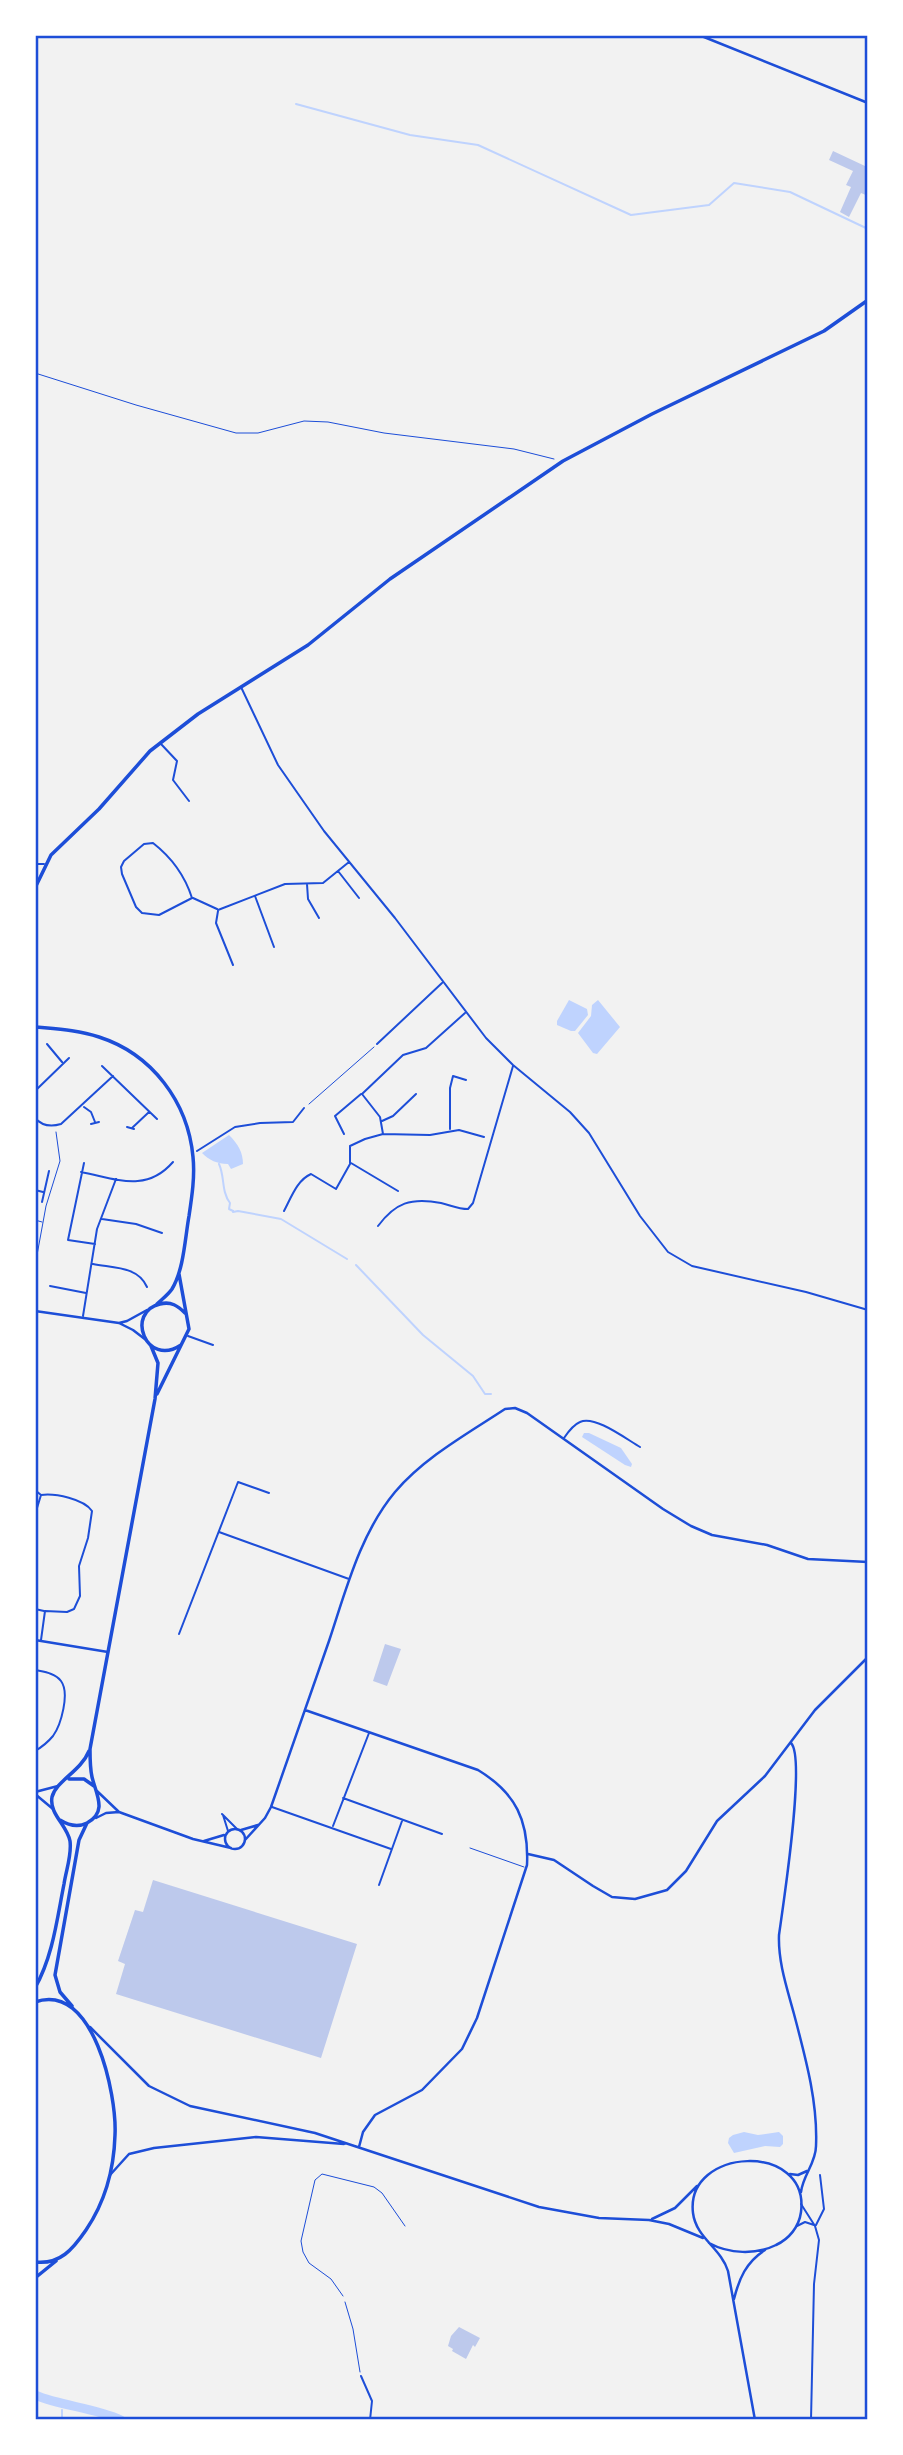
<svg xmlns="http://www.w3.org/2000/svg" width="903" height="2455" viewBox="0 0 903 2455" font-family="'IBM Plex Serif',serif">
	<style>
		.water { fill: #bfd3fe }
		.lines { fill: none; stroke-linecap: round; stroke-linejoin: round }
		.stream { stroke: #bfd3fe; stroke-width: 2 }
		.river { stroke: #bfd3fe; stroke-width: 9 }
		.building { fill: #bdc9ec }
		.path { stroke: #1d4ed8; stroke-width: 1 }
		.service { stroke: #1d4ed8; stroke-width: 1 }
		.minor { stroke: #1d4ed8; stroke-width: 2 }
		.tertiary { stroke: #1d4ed8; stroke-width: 2.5 }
		.secondary { stroke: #1d4ed8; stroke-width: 2.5 }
		.primary { stroke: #1d4ed8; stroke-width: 3.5 }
		.neatline { fill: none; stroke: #1d4ed8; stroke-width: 2.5 }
	</style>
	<rect width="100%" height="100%" fill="#f2f2f2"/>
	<path class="water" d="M569 1000 587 1009 588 1015 575 1031H571L557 1025V1021Z
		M598 1000 620 1027 597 1054 593 1053 578 1033 591 1016 592 1005Z
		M229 1135C238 1144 243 1152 243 1164L231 1169 228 1164C217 1164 209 1160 202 1153Z
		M584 1433H589L621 1448 632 1464 631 1467 625 1465 582 1437Z
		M744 2132 758 2135 779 2132 783 2136V2144L780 2147 765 2146 734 2153 728 2143 729 2138 733 2135Z"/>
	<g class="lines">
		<path class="stream" d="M296 104 410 135 478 145 631 215 709 205 734 183 790 192 868 229
			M219 1164C225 1177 221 1191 230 1203L229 1209 233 1211
			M233 1212 238 1211 281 1219 347 1259
			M356 1265 423 1335 473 1376 485 1394H491
			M62 2407V2402
			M62 2420V2410"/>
		<path class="river" d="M35 2395C61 2406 95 2408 121 2420"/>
	</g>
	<path class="building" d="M833 151 865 166 868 159V196L861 193 849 217 840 212 851 187 846 185 853 171 829 160Z
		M385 1644 401 1649 387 1686 373 1681Z
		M153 1880 357 1944 321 2058 116 1994 125 1964 118 1961 135 1910 143 1912Z
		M459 2327 480 2338 475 2347 473 2345 466 2359 452 2351 453 2349 448 2346 451 2336Z"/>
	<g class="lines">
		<path class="path" d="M35 373 136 405 236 433H258L304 421 328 422 384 433 514 449 554 459
			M309 1104 374 1047
			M35 1220 42 1222
			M35 1266 46 1206 60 1161 56 1132
			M345 2302 353 2329 360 2372"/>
		<path class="service" d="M470 1848 524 1867
			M343 2296 331 2279 309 2263 303 2252 301 2241 315 2180 322 2174 374 2187 382 2193 405 2226"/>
		<path class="minor" d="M241 687 278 765 324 831 395 918 486 1038 513 1065 570 1112 589 1133 640 1216 668 1252 692 1266 806 1292 868 1310
			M161 744 177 761 173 780 189 801
			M153 843C171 857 185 876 192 898L159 915 142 913 136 907 122 874 121 867 124 861 144 844Z
			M35 864H44
			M338 871 359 898
			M307 884 308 899 319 918
			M255 896 274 947
			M193 898 217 909
			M218 910 285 884 323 883 349 862
			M218 911 216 923 233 965
			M47 1044 62 1062
			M377 1044 442 983
			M102 1066 157 1119
			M35 1091 69 1058
			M84 1107 91 1112 95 1122
			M35 1118C42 1126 51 1127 61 1124L113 1076
			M382 1121 393 1116 416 1094
			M91 1124 99 1122
			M127 1127 134 1129
			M132 1128 149 1112
			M450 1129V1088L453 1076 466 1080
			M344 1134 335 1116 361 1094
			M383 1134 380 1117 362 1094 403 1055 426 1048 465 1013
			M197 1151 235 1127 260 1123 293 1122 304 1108
			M84 1163 68 1240 95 1244
			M350 1163V1146L365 1139 383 1134 430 1135 459 1130 484 1137
			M351 1163 398 1191
			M81 1172C117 1179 146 1193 173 1162
			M35 1190 43 1192
			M42 1202 49 1171
			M284 1211C291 1198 297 1180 311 1174L336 1189 350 1164
			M102 1219 136 1224 162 1233
			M378 1226C395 1203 411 1197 441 1203 450 1205 458 1209 468 1209L473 1203 513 1066
			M93 1264C113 1268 138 1266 147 1287
			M50 1286 86 1293
			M83 1316 97 1229 116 1179
			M188 1336 213 1345
			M564 1438C568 1432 573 1425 580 1422 595 1415 626 1439 640 1447
			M35 1490 41 1495
			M35 1531 37 1508 41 1495C55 1493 84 1499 92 1511L88 1538 79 1566 80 1596 74 1609 67 1612 45 1611 41 1640
			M219 1532 349 1579
			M35 1609 44 1611
			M179 1634 238 1482 269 1493
			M35 1670C44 1672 55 1673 61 1681 70 1693 61 1725 53 1736 48 1742 42 1747 35 1751
			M343 1798 442 1834
			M272 1807 391 1849
			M222 1814 237 1829
			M223 1815 228 1831
			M333 1826 369 1733
			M379 1885 402 1821
			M801 2204 815 2226 819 2240 814 2284 811 2420
			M816 2225 824 2209 820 2175
			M797 2226 805 2222 814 2225
			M361 2376 372 2401 370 2420"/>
		<path class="tertiary" d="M35 1311 119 1323 133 1330 146 1340
			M119 1323 127 1321 147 1310
			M35 1640 108 1652
			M305 1710 478 1770C516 1793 529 1821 527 1865L477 2018 462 2049 422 2090 375 2115 363 2132 359 2147
			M791 1743C806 1758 783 1906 779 1935 778 1962 787 1988 794 2014 805 2056 818 2102 816 2146 816 2163 803 2175 801 2192
			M97 1791 119 1812 193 1839 231 1848
			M35 1792 58 1786
			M35 1794 53 1809
			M96 1818 106 1813 119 1812
			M225 1839a10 10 0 1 1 20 0a10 10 0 1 1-20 0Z
			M241 1830 258 1825
			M245 1840 265 1818 271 1807C291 1751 310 1696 329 1641 346 1590 360 1534 395 1492 425 1457 467 1434 505 1409L515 1408 527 1413 663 1509 691 1526 712 1535 767 1545 808 1559 868 1562
			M204 1841 224 1835
			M528 1854 554 1860 593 1886 612 1897 635 1899 667 1890 686 1871 717 1821 765 1776 815 1710 868 1657
			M90 2027 149 2086 190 2106 315 2133 539 2207 599 2218 649 2220 669 2224 703 2238
			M790 2174 798 2175 807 2171
			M110 2175 129 2154 154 2148 256 2137 344 2144
			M652 2219 675 2208 697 2186
			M709 2243C729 2254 756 2255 776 2245 789 2239 799 2227 801 2212 810 2141 685 2147 693 2213 696 2238 721 2248 728 2271L755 2420
			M734 2299C739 2279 746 2262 765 2250"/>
		<path class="secondary" d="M699 35 868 103"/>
		<path class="primary" d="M35 888 51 855 99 809 150 751 198 714 308 645 390 579 563 461 652 414 824 331 868 300
			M35 1027C56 1029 78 1030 99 1037 152 1054 188 1102 193 1157 195 1176 192 1196 189 1216 185 1238 184 1269 172 1289 168 1295 162 1299 157 1304
			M181 1345C146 1368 125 1312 160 1304 171 1301 178 1306 185 1313
			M157 1394 189 1329 179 1274
			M69 1779H84L94 1786
			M60 1820C68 1825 77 1828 87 1823 108 1812 96 1794 92 1777 90 1768 90 1758 90 1749L155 1399 158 1363 151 1346
			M35 1988C53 1956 57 1919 64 1884 66 1870 72 1855 70 1841 67 1825 49 1814 52 1797 56 1781 81 1771 89 1751
			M35 2002C94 1981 117 2096 115 2135 114 2169 105 2202 86 2230 73 2249 60 2265 35 2262
			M72 2006 60 1992 55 1975 79 1840 87 1823
			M35 2278 56 2261"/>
	</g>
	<rect width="903" height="2455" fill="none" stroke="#ffffff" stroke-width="74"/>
	<rect x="37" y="37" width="829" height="2381" class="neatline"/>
</svg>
